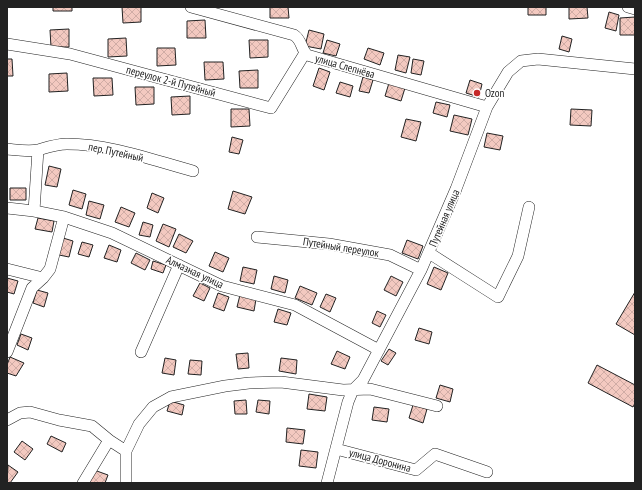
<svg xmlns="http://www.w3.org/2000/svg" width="642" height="490" viewBox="0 0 642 490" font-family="'PT Sans Narrow',sans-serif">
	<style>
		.building { fill: url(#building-cross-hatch); stroke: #222 }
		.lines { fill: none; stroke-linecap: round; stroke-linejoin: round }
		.minor-casing { stroke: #222; stroke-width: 12 }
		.minor { stroke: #fff; stroke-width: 11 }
		.poi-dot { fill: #c62828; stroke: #fff; stroke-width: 1.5 }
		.labels { text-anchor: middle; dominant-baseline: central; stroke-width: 3; stroke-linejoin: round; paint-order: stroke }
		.street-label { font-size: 11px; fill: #222; stroke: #fff }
		.poi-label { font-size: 11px; fill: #222; stroke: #fff; text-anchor: start }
	</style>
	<defs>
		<pattern id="building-cross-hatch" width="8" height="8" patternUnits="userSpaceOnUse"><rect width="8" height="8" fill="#f3c9c0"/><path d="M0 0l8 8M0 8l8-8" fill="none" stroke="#d0aca5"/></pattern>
	</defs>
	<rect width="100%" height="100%" fill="#fff"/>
	<path class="building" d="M53 7H72V11H53Z
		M122 7H141V22L123 23Z
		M270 7H288L289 18H270Z
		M528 7H546V15H528Z
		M569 7H587L588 18 569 19Z
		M609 12 619 15 616 31 605 28Z
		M635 17V35H620V18Z
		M205 20 206 38H187V21Z
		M69 29V47H51L50 30Z
		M309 30 324 34 321 49 305 46Z
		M562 36 572 39 569 52 559 49Z
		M126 38 127 56 108 57V39Z
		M249 40H268V57L250 58Z
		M327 40 340 44 336 56 323 53Z
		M157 48H175L176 65 157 66Z
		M368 48 384 53 380 65 364 59Z
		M398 55 410 57 406 73 395 70Z
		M7 59H12L13 76H7Z
		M413 59 424 61 421 75 411 73Z
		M204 62H223L224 79 205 80Z
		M319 68 330 72 324 90 313 86Z
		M258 70V88H240L239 71Z
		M67 73 68 91 49 92V74Z
		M363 77 373 80 369 93 359 91Z
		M93 78H112L113 95 94 96Z
		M470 80 482 84 479 97 466 93Z
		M340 82 353 86 350 97 336 93Z
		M389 83 405 88 401 101 385 96Z
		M135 87H154V104L136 105Z
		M190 96V114L172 115 171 97Z
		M436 102 450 105 447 117 433 113Z
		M231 109H249L250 126 231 127Z
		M571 109 592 110 591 126 570 125Z
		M454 115 472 119 468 135 450 131Z
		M406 119 421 122 416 141 401 137Z
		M487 133 503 136 500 150 484 147Z
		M232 137 243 140 239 154 229 152Z
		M49 166 61 169 57 187 45 185Z
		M10 188H26V200H10Z
		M73 190 86 194 82 209 69 205Z
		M233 191 252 197 245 214 228 209Z
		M152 193 164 198 158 213 147 208Z
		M89 201 104 205 100 219 86 215Z
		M121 207 135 213 129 227 115 222Z
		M38 218 54 221 52 232 35 229Z
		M143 222 153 225 150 237 139 235Z
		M163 224 176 229 169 247 156 241Z
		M179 234 193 241 186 253 173 247Z
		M63 238 73 241 69 257 59 255Z
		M407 240 423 246 418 259 402 253Z
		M82 242 93 245 89 257 78 254Z
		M109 245 121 250 117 262 104 258Z
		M215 252 229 258 223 272 209 266Z
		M136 253 150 260 145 270 131 263Z
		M153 261 166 265 163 273 151 269Z
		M243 267 257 270 254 284 240 281Z
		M434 267 448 273 441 290 427 284Z
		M274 276 288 280 285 293 271 289Z
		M391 276 403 282 396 296 384 290Z
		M7 278 18 281 14 294 7 292Z
		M200 283 210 288 204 301 193 296Z
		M300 286 317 293 312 305 295 298Z
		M37 290 48 293 44 307 33 303Z
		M635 292V335L616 324Z
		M218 293 229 297 224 311 213 307Z
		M326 294 336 298 330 312 320 307Z
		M240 295 256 299 254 311 237 307Z
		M278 309 291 313 287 325 274 322Z
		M377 311 386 315 380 327 372 323Z
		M419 328 432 332 429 344 415 340Z
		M21 334 32 338 28 350 17 345Z
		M389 349 396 353 388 365 381 361Z
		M337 351 350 357 345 369 331 364Z
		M248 353 249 368 238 369 236 354Z
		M10 357 24 363 16 376 7 373V365Z
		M165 358 176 360 174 375 162 373Z
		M281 358 297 360 296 374 279 371Z
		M190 360 202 361 201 375 188 374Z
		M597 365 635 385V403L633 407 588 383Z
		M440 385 453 389 450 402 436 398Z
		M309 394 327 397 325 411 307 409Z
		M246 400 247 414H235L234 401Z
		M258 400 270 401 269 414 256 412Z
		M170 401 184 405 182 415 167 411Z
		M413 405 427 409 423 423 409 418Z
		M374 407 389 409 387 422 372 420Z
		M287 428 305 430 303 444 286 442Z
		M51 436 66 443 62 452 47 444Z
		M22 441 33 449 25 460 14 452Z
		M301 450 318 452 316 468 299 466Z
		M8 465 18 472 10 483H7Z
		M94 470 108 475 105 483H89Z"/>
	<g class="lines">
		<g class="minor-casing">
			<path id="minor" d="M191 7 294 35C302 40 301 49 307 55L487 107
				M628 7 635 9
				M7 44 70 54 271 108 305 53
				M7 149C17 150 28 152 38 150 48 147 57 144 67 144 110 144 152 160 193 171
				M7 208 34 211 64 217 112 233 222 286 295 305 379 350
				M34 211 38 150
				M257 237 329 244 390 255 421 270
				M429 253 498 297 518 256 529 207
				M7 269 43 278
				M7 352 32 288 43 278 50 269 64 217
				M141 352 179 265
				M7 420 20 413 30 412 59 420 92 426 109 440 126 451
				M336 449 416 470 435 454 487 472
				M83 483 109 440
				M126 483V451L139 424 153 407 171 397 225 386 249 383 281 382 343 390 370 389 437 406
				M327 483 348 402 353 390 363 380 421 270 456 189 487 107 508 72 521 61 538 59 635 69"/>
		</g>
		<use href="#minor" class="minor"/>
	</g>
	<circle class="poi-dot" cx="477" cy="93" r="4"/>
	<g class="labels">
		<g class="street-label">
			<text transform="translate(345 66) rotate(16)">улица Слепнёва</text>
			<text transform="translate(171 81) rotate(15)">переулок 2-й Путейный</text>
			<text transform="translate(116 152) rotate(12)">пер. Путейный</text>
			<text transform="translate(444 218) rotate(-67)">Путейная улица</text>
			<text transform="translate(341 247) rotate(9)">Путейный переулок</text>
			<text transform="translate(195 272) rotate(25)">Алмазная улица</text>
			<text transform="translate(380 460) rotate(15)">улица Доронина</text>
		</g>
		<g class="poi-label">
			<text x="485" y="93">Ozon</text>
		</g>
	</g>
	<rect width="642" height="490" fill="none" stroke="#222222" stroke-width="16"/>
</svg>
